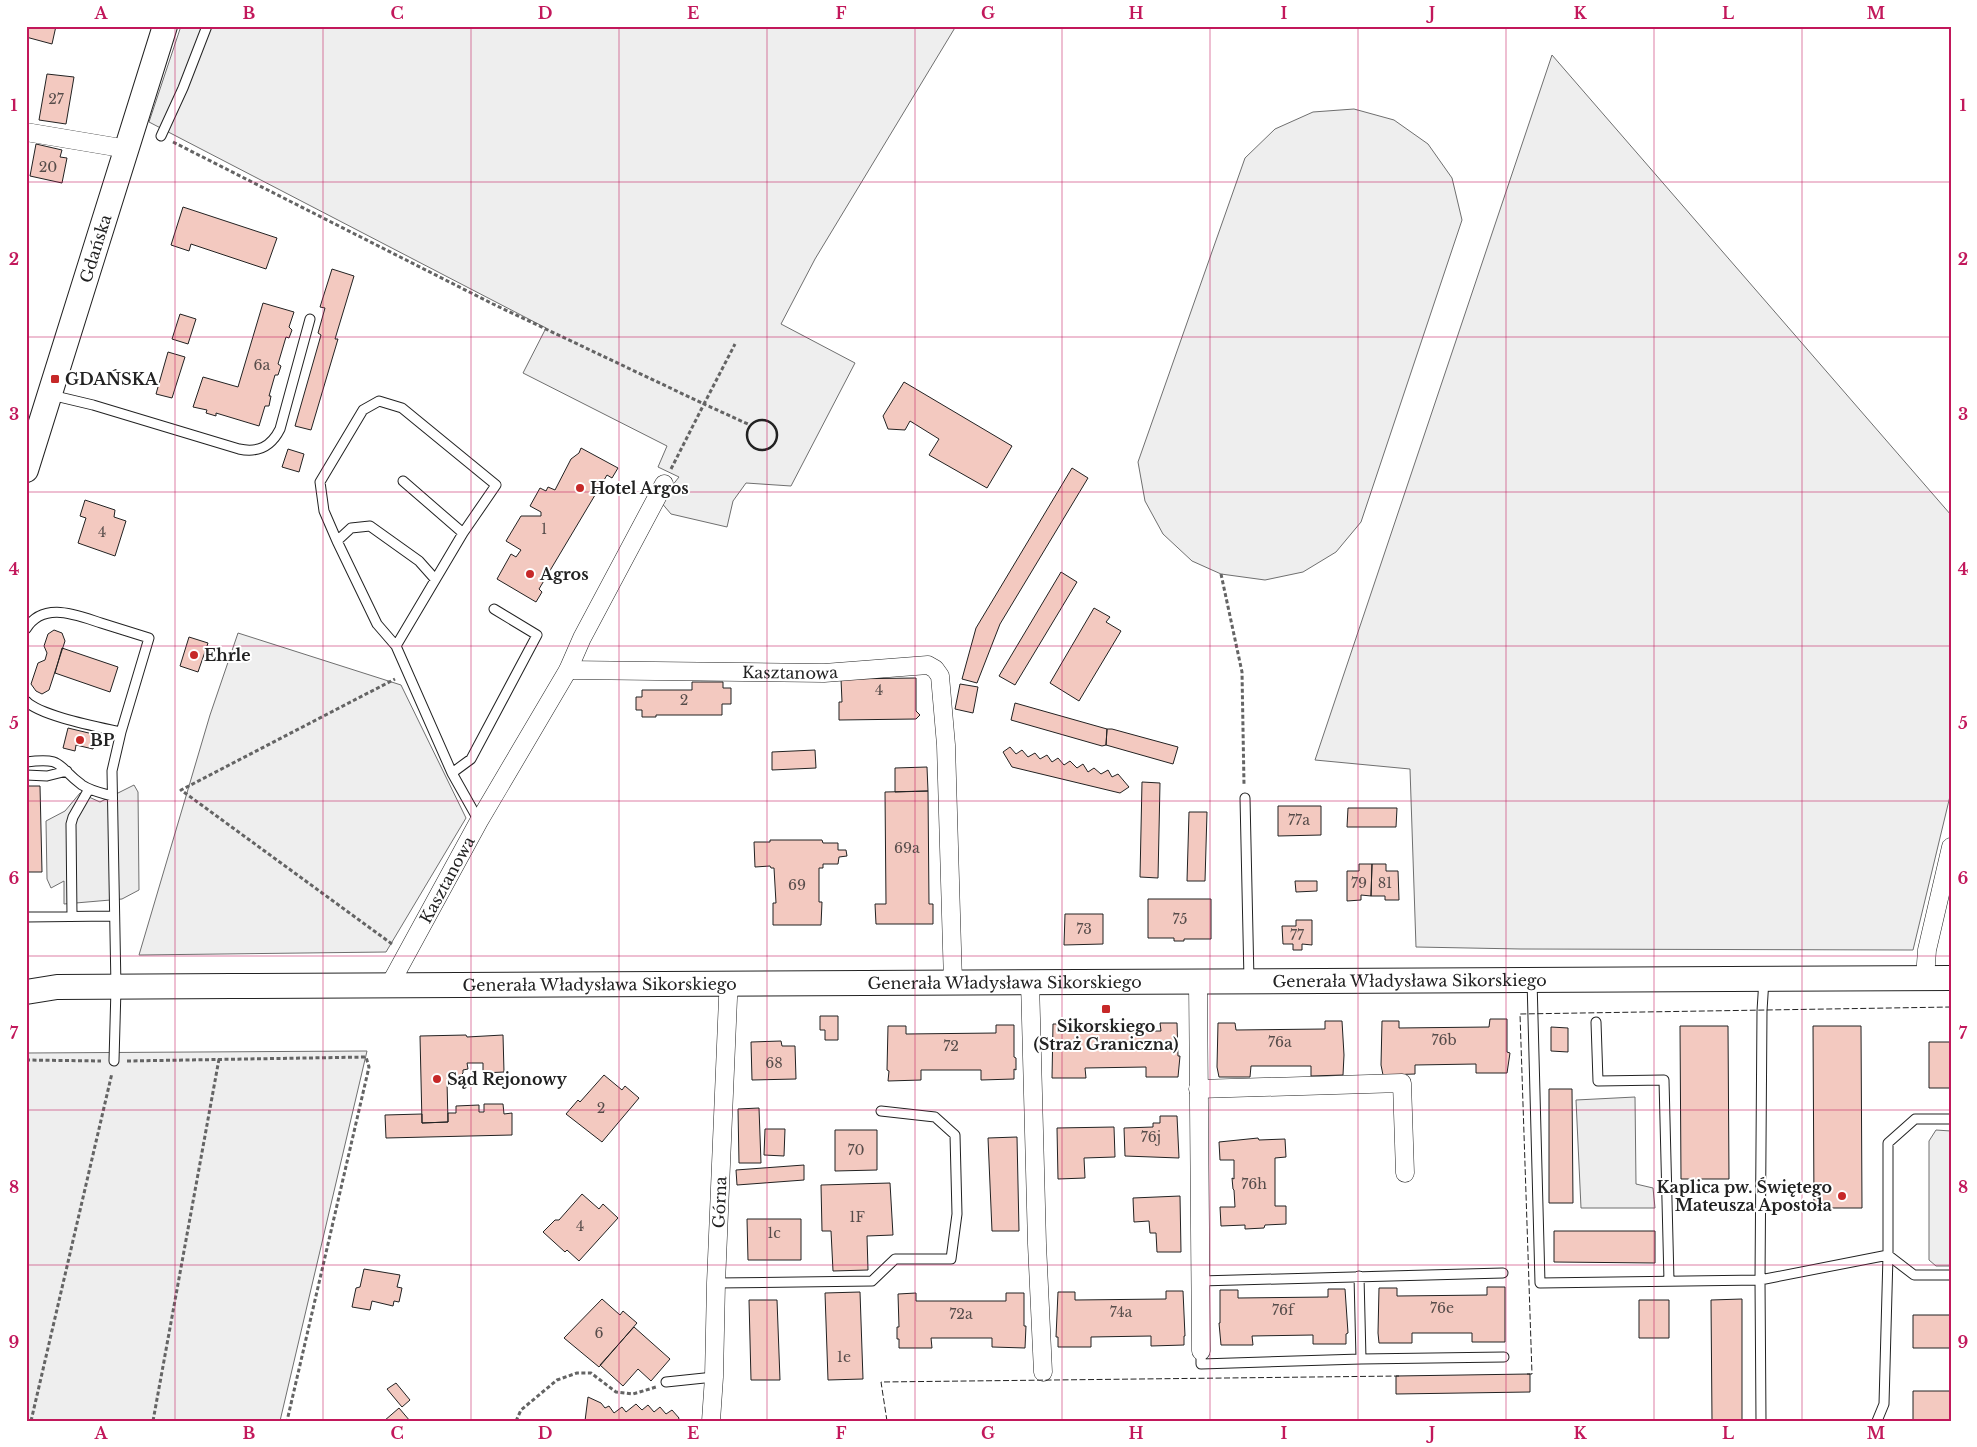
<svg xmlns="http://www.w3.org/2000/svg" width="1977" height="1447" viewBox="0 0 1977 1447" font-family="'Libre Baskerville',serif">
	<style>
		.green { fill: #eee; stroke: #6f6f6f }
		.parking { fill: #ededed; stroke: #6f6f6f }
		.building { fill: #f3c9c0; stroke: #222 }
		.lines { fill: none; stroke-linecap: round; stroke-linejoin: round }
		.service-casing { stroke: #222; stroke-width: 11 }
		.minor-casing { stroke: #222; stroke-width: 19 }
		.secondary-casing { stroke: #222; stroke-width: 26 }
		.path { stroke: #646464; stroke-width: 3; stroke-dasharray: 4 2.5; stroke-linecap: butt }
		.service { stroke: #fff; stroke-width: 9 }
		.minor { stroke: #fff; stroke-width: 18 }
		.secondary { stroke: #fff; stroke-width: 24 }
		.fence { stroke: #222; stroke-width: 1; stroke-dasharray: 6 2.5; stroke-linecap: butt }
		.wall { stroke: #222; stroke-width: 2.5 }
		.grid { fill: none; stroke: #c2185b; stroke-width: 1; stroke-opacity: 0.55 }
		.poi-dot { fill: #c62828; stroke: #fff; stroke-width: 2 }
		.labels { text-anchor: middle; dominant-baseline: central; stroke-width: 4; stroke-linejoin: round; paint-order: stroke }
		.number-label { font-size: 14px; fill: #564c4a }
		.street-label { font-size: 16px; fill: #222; stroke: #fff }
		.poi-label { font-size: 16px; font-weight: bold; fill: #222; stroke: #fff; text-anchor: start }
		.neatline { fill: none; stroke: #c2185b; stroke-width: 2 }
		.grid-label { font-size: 16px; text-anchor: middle; font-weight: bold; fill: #c2185b }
	</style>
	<rect width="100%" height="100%" fill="#fff"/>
	<path class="green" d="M181 26H956L815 259 781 324 855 363 791 486 746 483 733 501 727 527 671 514 660 501 679 477 658 467 667 446 523 373 546 328 149 122Z
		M1552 55 1951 515V792L1913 950 1521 949 1416 947 1410 769 1315 760Z
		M1354 109 1394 120 1428 144 1452 178 1462 220 1361 522 1336 552 1303 572 1265 580 1221 574 1192 561 1163 534 1145 501 1138 462 1245 158 1275 129 1313 112Z
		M238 633 401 685 466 818 386 952 139 955 210 715Z
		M367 1051 280 1421H26V1053Z
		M1936 1130 1951 1131V1266H1936L1929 1260V1141Z"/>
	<path class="parking" d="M134 785 138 792 139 890 122 899 64 904V881L51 888 47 879 46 821 65 811 80 793 100 802Z
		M1635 1097 1636 1184 1653 1188 1655 1208H1581L1576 1100Z"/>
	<path class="building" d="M29 26H56L52 44 26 37Z
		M47 74 74 77 66 124 39 120Z
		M36 144 62 150 60 157 67 158 62 183 30 176Z
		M183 207 277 238 266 269 191 244 189 251 171 245Z
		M332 269 354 276 335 339H338L311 430 295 426 321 335 318 333 325 308 320 307Z
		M263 303 294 312 289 327 292 330 289 338 286 337 278 364 281 366 278 375H275L269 396H271L269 406H265L259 426 216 413V416L206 413 207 410 193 407 203 377 238 387Z
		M180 314 196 319 188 344 172 339Z
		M168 352 185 357 172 398 156 394Z
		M904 382 1012 446 987 488 929 455 939 439 910 421 905 430 888 429 883 416Z
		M581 448 618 468 612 478 607 475 539 589 542 592 536 602 497 579 511 554 516 557 521 550 506 541 521 516H541V512L530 506 540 488 546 491 548 487 555 490 571 459 579 453Z
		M288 449 304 454 299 472 282 467Z
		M1072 468 1088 478 1000 624 977 683 962 679 976 628Z
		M85 500 115 510 114 517 126 521 115 556 78 543 86 518 80 516Z
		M1061 572 1077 582 1015 685 999 676Z
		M1094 608 1110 617 1106 622 1121 631 1079 701 1050 683Z
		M54 630 62 633 65 641 49 690 42 694 36 691 31 684 38 663 45 660 47 653 44 646 48 634Z
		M189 637 208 643 198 672 180 666Z
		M62 648 118 667 110 692 55 673Z
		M916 678V711L920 715 916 719 839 720V702H842L841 679Z
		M692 682H723V688H731V704H722V715H656V717H642V710H636V697H642V690H692Z
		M960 684 978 687 973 713 955 709Z
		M1015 703 1107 729 1106 745 1102 746 1011 720Z
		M68 728 97 735 93 749 76 745 75 751 63 748Z
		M1107 729H1112L1178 747 1173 764 1106 745Z
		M1010 747 1016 754 1022 750 1028 757 1035 753 1040 759 1047 755 1052 762 1058 758 1064 765 1070 761 1077 768 1083 764 1088 772 1094 768 1101 774 1108 770 1112 777 1118 774 1129 787 1120 793 1012 767 1003 752Z
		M815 750 816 768 772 770V752Z
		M927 767 928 791 895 792V768Z
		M1142 782 1160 783 1158 878 1140 877Z
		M26 786H40L42 872H26Z
		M928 791 929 904H933V924H876L875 904H886L885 792Z
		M1278 806H1321V835L1278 836Z
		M1348 808H1397L1396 827H1347Z
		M1189 812H1207L1205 881H1187Z
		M770 840H822L823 843H838V850H846L847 856 839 857 838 864H823V868H819V902H822L821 925H773V903H776L774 868H771L770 866 755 867 754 842H770Z
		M1359 864H1372L1371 896 1361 895V900L1347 901V871H1359Z
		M1372 864H1386V871H1398L1399 900H1385V896H1371Z
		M1295 881H1317V891L1296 892Z
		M1148 899H1211V939H1184V941H1174V938H1148Z
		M1065 914H1103V944L1064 945Z
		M1296 920H1312V945L1302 944V950H1293V944H1283L1282 926H1296Z
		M820 1016H838V1040H825V1030H820Z
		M1490 1019H1507V1052L1510 1053 1507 1073H1476V1064L1415 1065V1074L1383 1075 1381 1065 1382 1021H1399V1028L1489 1027Z
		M1325 1021H1342L1344 1055 1343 1075 1311 1076V1066H1251L1250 1077H1219L1217 1067 1218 1023H1235L1236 1030 1325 1029Z
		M1160 1023H1177L1178 1056H1180L1178 1077H1146V1067L1085 1068 1086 1078H1052L1053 1024H1070V1032L1161 1031Z
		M996 1025H1014V1057L1016 1058V1070L1014 1069V1079L981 1080V1070H921V1080L888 1081 889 1071 887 1070 888 1026H906V1034L996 1033Z
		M1680 1026H1728L1729 1179H1681Z
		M1813 1026H1861L1862 1208H1814Z
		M1551 1027 1568 1028V1052L1551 1051Z
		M466 1035 467 1037 503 1035 504 1072 483 1073V1063H467L468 1069 463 1070V1073L459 1077H453V1082H447L448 1122 422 1123 420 1036Z
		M781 1041 782 1046H795L796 1079 752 1080 751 1042Z
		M1929 1042H1951V1088H1929Z
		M604 1075 622 1090 625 1086 639 1098 602 1142 566 1114 578 1100 580 1102Z
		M1549 1089H1572L1573 1203H1549Z
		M484 1104H503L504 1114 512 1113V1135L386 1138 385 1115 422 1114V1123L448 1122V1113H456V1106L479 1105V1112H484Z
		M759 1108 761 1163H739L738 1109Z
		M1160 1116H1177L1179 1158 1125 1156 1124 1128 1153 1127V1123H1160Z
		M1114 1127 1115 1157 1084 1158 1085 1178 1058 1179 1057 1128Z
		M765 1129H785L784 1156 764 1155Z
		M835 1130H877V1170L835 1171Z
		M1017 1137 1019 1231H992L988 1138Z
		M1258 1138 1259 1140 1285 1139 1286 1157 1275 1158V1206H1286V1224L1265 1225 1264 1228 1245 1229V1225L1221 1226 1220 1207H1235L1234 1190 1233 1189 1232 1178 1234 1179V1160H1220L1219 1142Z
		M804 1165V1180L737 1185 736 1170Z
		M890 1183 893 1235 867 1236 868 1270 833 1271 831 1231H822L821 1185Z
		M582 1194 599 1209 603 1204 618 1218 579 1261 567 1250 565 1252 543 1232 555 1220H559Z
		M1180 1196 1181 1252H1157L1156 1233H1150L1149 1221 1134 1222 1133 1198Z
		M747 1219H801V1260H748Z
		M1554 1231H1655V1263L1554 1262Z
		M364 1269 400 1275 397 1287 402 1288 399 1302 394 1301 393 1306 372 1301 370 1310 352 1307 356 1288 360 1287Z
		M1487 1287H1505V1342H1472V1333H1412V1343H1379L1378 1333 1379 1288H1397V1296L1487 1295Z
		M1328 1289H1345L1348 1333 1346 1334V1344H1313V1335L1252 1336 1253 1345H1221L1219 1323H1220V1290H1238V1298L1328 1297Z
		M1166 1291H1183L1185 1336H1184V1345L1151 1346V1336L1091 1337V1347H1058V1337H1056L1058 1292H1075V1300L1166 1299Z
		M860 1292 863 1379 828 1380 825 1293Z
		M916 1293V1301H1006V1293H1024V1326H1026L1025 1348 992 1347V1338H931L932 1348H899V1339H897V1327H899L898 1294Z
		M602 1299 620 1315 623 1311 637 1323 599 1367 564 1338Z
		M1742 1299V1421H1712L1711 1300Z
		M749 1300H777L780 1380H751Z
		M1639 1300H1669V1338H1639Z
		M1913 1315H1951V1348H1913Z
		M634 1327 670 1359 651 1381 638 1369 623 1386 600 1365Z
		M1530 1374V1392L1396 1394V1376Z
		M396 1383 410 1400 402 1407 387 1389Z
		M1913 1391H1951V1421H1913Z
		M588 1397 601 1403 605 1408 609 1406 614 1413 622 1407 626 1412 636 1404 642 1410 648 1405 654 1412 660 1407 666 1414 672 1410 679 1418 678 1421H585Z
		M399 1408 410 1421H384Z"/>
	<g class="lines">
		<g class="service-casing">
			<path id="service" d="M161 136 183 88 207 26
				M51 395 93 405 239 449C258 453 271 447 280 429L310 319
				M403 481 463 533
				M337 541 351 528 370 526 419 561 435 579
				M26 629C43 601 76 615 101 623 117 628 133 633 149 638L121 732 112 771 116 988 114 1061
				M396 646 377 624 337 541 324 511 320 482 363 410 379 401 402 408 496 485 463 533 396 646 452 773 479 821
				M26 701C40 716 99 727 121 732
				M26 762C65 757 56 766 82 785 91 791 102 793 112 796
				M452 773 471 759 537 635 494 609
				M26 775 47 776 67 771
				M1245 798 1249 980
				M72 916 71 824 73 817 89 789
				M26 917 113 916
				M1532 980 1540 1283 1760 1280 1888 1255 1884 1404 1877 1421
				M1596 1022 1598 1081 1664 1080 1669 1281
				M1951 1119H1915L1888 1143V1255L1914 1275H1951
				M1359 1276 1361 1359
				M1200 1281 1503 1273
				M716 1283 872 1281 895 1259H951L957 1214 955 1135 935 1117 881 1111
				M1201 1351V1364L1361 1359 1504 1357
				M666 1382 714 1377
				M1761 1421 1760 1280 1762 1011 1764 979"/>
		</g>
		<g class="minor-casing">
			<g id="minor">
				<path d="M26 132 127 149"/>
				<path id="s1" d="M568 670 824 673 928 665 935 669 940 676 946 745 953 982"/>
				<path d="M1925 978 1927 950 1951 847"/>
				<path d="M1030 981 1037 1244 1043 1372"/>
				<path d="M1198 981 1201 1351"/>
				<path id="s2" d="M389 986 479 821 568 670 582 638 664 484"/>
				<path d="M1198 1089 1402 1083 1405 1173"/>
				<path id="s3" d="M711 1421 714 1377 716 1283 728 998 730 983"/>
			</g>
		</g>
		<g class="secondary-casing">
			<g id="secondary">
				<path id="s4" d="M26 470 165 26"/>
				<path id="s5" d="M26 992 57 987 232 986 1951 978"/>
			</g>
		</g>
		<path class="path" d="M173 142 493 304 704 404 735 344
			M671 469 704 404 750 425
			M1221 574 1242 672 1244 785
			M392 944 181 790 395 679
			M26 1060 101 1061
			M127 1061 366 1057 369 1067 287 1421
			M31 1421 112 1073
			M153 1421 219 1059
			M516 1421 521 1410 557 1380 577 1373H591L616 1392 633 1394 656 1387"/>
		<use href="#service" class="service"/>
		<use href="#minor" class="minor"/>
		<use href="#secondary" class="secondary"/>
		<path class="fence" d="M1527 1374H1532L1520 1014 1951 1007
			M887 1421 881 1382 1399 1376"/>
		<path class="wall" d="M747 435a15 15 0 1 1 30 0a15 15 0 1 1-30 0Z"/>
	</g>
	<path class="grid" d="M175 26V1421M323 26V1421M471 26V1421M619 26V1421M767 26V1421M915 26V1421M1062 26V1421M1210 26V1421M1358 26V1421M1506 26V1421M1654 26V1421M1802 26V1421M26 182H1951M26 337H1951M26 492H1951M26 646H1951M26 801H1951M26 956H1951M26 1110H1951M26 1265H1951"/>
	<g class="poi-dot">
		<rect x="50" y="374" width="10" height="10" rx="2.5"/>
		<circle cx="580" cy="488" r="5"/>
		<circle cx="530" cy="574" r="5"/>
		<circle cx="194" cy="655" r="5"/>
		<circle cx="80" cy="740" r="5"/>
		<rect x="1101" y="1004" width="10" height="10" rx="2.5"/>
		<circle cx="437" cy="1079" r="5"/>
		<circle cx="1842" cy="1196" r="5"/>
	</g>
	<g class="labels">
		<g class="number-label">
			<text x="56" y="99">27</text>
			<text x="48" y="167">20</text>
			<text x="262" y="365">6a</text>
			<text x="544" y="529">1</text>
			<text x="102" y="532">4</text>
			<text x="879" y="690">4</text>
			<text x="684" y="700">2</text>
			<text x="1299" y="820">77a</text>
			<text x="907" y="848">69a</text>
			<text x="1359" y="883">79</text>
			<text x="1385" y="883">81</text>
			<text x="797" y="885">69</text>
			<text x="1180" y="919">75</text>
			<text x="1084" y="929">73</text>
			<text x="1297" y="935">77</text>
			<text x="1444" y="1040">76b</text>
			<text x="1280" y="1042">76a</text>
			<text x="951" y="1046">72</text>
			<text x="774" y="1063">68</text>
			<text x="601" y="1108">2</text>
			<text x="1151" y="1137">76j</text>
			<text x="856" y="1150">70</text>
			<text x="1254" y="1184">76h</text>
			<text x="857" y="1217">1F</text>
			<text x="580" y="1226">4</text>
			<text x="774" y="1233">1c</text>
			<text x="1442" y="1308">76e</text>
			<text x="1283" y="1310">76f</text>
			<text x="1121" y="1312">74a</text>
			<text x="961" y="1314">72a</text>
			<text x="599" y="1333">6</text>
			<text x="844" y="1357">1e</text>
		</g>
		<g class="street-label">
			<text stroke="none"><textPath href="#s4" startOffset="232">Gdańska</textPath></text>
			<text stroke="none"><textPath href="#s1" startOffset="222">Kasztanowa</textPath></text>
			<text stroke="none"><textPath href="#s2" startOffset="121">Kasztanowa</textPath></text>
			<text stroke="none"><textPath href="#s5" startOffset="1384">Generała Władysława Sikorskiego</textPath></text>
			<text stroke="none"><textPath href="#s5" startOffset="979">Generała Władysława Sikorskiego</textPath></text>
			<text stroke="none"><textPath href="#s5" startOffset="574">Generała Władysława Sikorskiego</textPath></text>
			<text stroke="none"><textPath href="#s3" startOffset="219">Górna</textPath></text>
		</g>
		<g class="poi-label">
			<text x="65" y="379">GDAŃSKA</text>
			<text x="590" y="488">Hotel Argos</text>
			<text x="540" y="574">Agros</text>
			<text x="204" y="655">Ehrle</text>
			<text x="90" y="740">BP</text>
			<text x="1106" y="1026" text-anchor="middle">Sikorskiego<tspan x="1106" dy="18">(Straż Graniczna)</tspan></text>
			<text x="447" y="1079">Sąd Rejonowy</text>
			<text x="1832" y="1187" text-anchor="end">Kaplica pw. Świętego<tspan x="1832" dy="18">Mateusza Apostoła</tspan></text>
		</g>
	</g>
	<rect width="1977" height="1447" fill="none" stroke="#ffffff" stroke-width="55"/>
	<rect x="28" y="28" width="1922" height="1392" class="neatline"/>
	<g class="grid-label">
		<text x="101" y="19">A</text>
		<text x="249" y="19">B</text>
		<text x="397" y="19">C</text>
		<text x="545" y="19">D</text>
		<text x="693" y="19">E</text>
		<text x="841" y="19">F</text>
		<text x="988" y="19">G</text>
		<text x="1136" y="19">H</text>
		<text x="1284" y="19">I</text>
		<text x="1432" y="19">J</text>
		<text x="1580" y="19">K</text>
		<text x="1728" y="19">L</text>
		<text x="1876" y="19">M</text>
		<text x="14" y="111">1</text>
		<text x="1963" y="111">1</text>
		<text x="14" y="265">2</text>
		<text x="1963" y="265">2</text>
		<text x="14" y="420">3</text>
		<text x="1963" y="420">3</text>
		<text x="14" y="575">4</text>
		<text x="1963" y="575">4</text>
		<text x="14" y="729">5</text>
		<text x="1963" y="729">5</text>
		<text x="14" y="884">6</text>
		<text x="1963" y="884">6</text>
		<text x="14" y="1039">7</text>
		<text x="1963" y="1039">7</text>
		<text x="14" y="1193">8</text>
		<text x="1963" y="1193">8</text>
		<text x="14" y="1348">9</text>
		<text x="1963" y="1348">9</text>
		<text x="101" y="1439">A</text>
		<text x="249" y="1439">B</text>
		<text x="397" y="1439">C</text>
		<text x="545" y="1439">D</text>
		<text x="693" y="1439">E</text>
		<text x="841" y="1439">F</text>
		<text x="988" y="1439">G</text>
		<text x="1136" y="1439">H</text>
		<text x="1284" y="1439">I</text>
		<text x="1432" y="1439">J</text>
		<text x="1580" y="1439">K</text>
		<text x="1728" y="1439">L</text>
		<text x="1876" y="1439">M</text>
	</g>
</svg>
